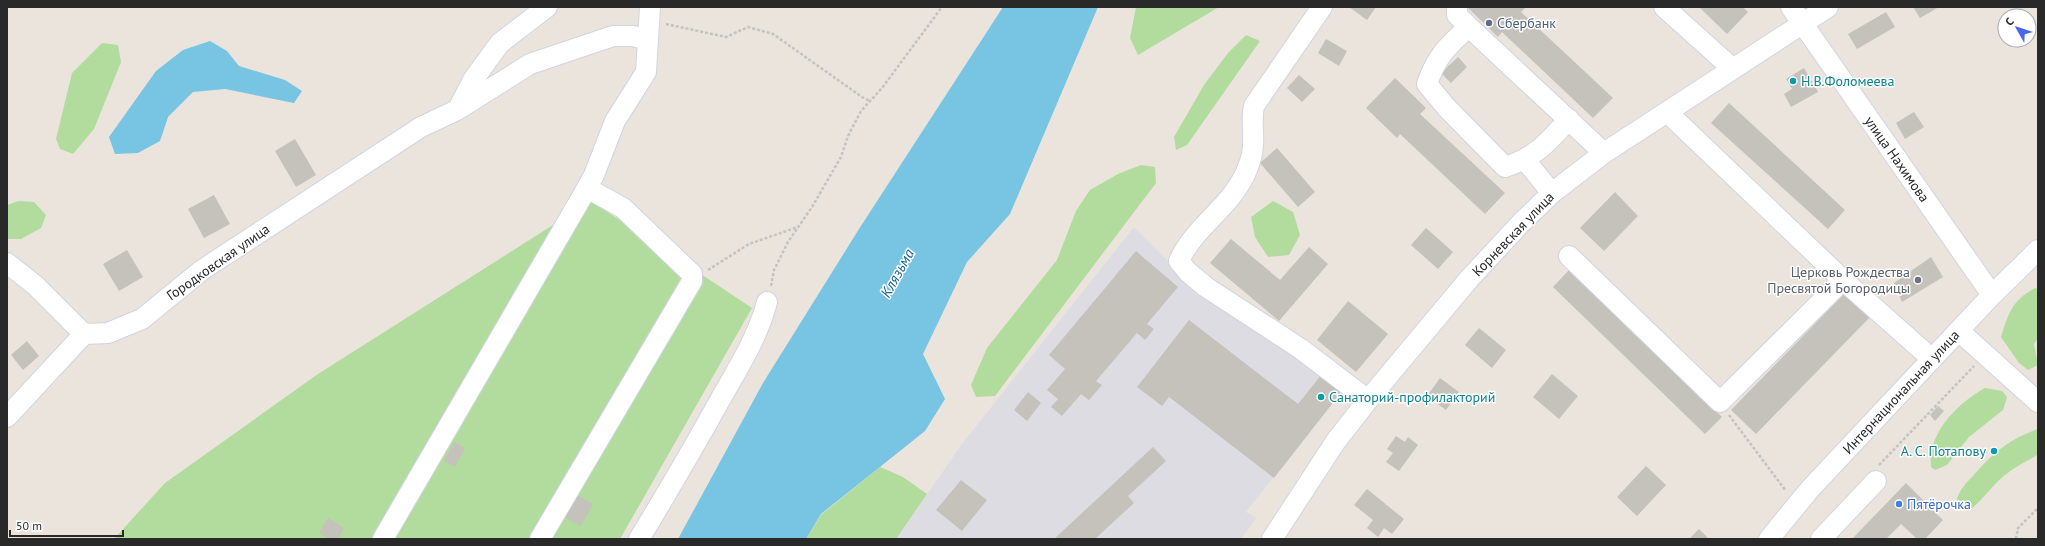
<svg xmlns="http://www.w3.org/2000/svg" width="2045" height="546" viewBox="0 0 2045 546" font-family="'PT Sans',sans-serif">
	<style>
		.industrial { fill: #dedce3 }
		.green { fill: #b1dc9d }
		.water { fill: #77c5e3 }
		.building { fill: #c5c1bb }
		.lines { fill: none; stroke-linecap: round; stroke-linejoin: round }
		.minor-casing { stroke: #d1d4e0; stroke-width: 22 }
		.path { stroke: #c3c3c3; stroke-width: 2.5; stroke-dasharray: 3 2; stroke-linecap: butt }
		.minor { stroke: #fff; stroke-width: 20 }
		.service-dot { fill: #5c6f8a; stroke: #fff; stroke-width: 1.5 }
		.culture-dot { fill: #0f9aa8; stroke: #fff; stroke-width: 1.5 }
		.worship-dot { fill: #6b7280; stroke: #fff; stroke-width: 1.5 }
		.shop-dot { fill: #3f7fe0; stroke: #fff; stroke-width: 1.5 }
		.labels { text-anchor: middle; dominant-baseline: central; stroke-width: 3; stroke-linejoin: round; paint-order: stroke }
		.service-label { font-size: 14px; fill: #4e5e75; stroke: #fff; text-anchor: start }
		.culture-label { font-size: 14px; fill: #0d838f; stroke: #fff; text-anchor: start }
		.street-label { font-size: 14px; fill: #292929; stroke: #fff }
		.worship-label { font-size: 14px; fill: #5b616d; stroke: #fff; text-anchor: end }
		.shop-label { font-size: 14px; fill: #366cbe; stroke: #fff; text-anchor: start }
		.water-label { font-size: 15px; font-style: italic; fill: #19638d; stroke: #fff }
	</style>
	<rect width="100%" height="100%" fill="#eae4dc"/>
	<path class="industrial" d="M1134 227 1171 264 1228 312 1322 374 1343 390 1246 512 1256 518 1241 539H896L962 444Z"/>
	<path class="green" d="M1136 7H1219L1138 55 1130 38Z
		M1246 35 1260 41 1187 145 1176 150 1174 137 1204 85 1228 53Z
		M102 43 118 45 121 62 94 129 73 154 60 149 56 139 72 73Z
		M1141 165 1155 167 1156 183 995 396 976 397 971 385 987 348 1057 260 1076 211 1090 190 1118 174Z
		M19 201 34 202 46 215 41 228 21 239H7V205Z
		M591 201 752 308 620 539H114L165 483 318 374Z
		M1273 201 1293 212 1300 235 1289 255 1268 257 1255 237 1251 217Z
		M2035 288 2038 289V338L2034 344 2038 365 2028 370 2019 363 2001 337C2009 312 2012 301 2035 288Z
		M1985 388 2002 391 2007 397 2003 410 1969 437 1947 465 1935 470 1931 467C1927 433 1958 403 1985 388Z
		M2038 429V454C2029 461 2018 465 2009 472 1994 482 1985 498 1971 509L1960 503 1957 499C1960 489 1966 483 1973 476 1993 453 2009 439 2038 429Z
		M880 467 903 477 927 494 896 539H806L821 515Z"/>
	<path class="water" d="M1003 7H1098L1010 214 967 262 923 354 945 399 925 431 821 514 806 539H678L763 383 859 229Z
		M210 41 227 51 239 66 285 80 302 91 294 103 225 89 193 92 168 117 160 141 138 153 115 154 109 137 156 71 183 50Z"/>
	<path class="building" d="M1349 7H1376L1367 20Z
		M1467 7H1526L1521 12 1613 98 1593 118 1502 32 1498 37Z
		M1699 7H1743L1748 12 1727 34Z
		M1913 7H1939L1920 18Z
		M1886 12 1895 27 1857 49 1848 34Z
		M1326 39 1347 51 1339 66 1318 53Z
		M1458 57 1467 67 1451 83 1441 73Z
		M1804 68 1818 92 1791 107 1784 94 1792 89 1786 79Z
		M1299 75 1315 89 1302 102 1287 88Z
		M1395 78 1426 108 1420 114 1505 193 1485 214 1400 134 1397 138 1366 108Z
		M1729 103 1845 210 1828 229 1711 123Z
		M1914 112 1924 127 1905 139 1896 123Z
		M295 139 316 175 296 187 275 151Z
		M1277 148 1315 192 1298 207 1260 163Z
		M1615 192 1638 216 1604 251 1580 228Z
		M214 195 230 224 204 238 188 209Z
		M1426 228 1453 252 1438 269 1411 245Z
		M1231 239 1280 280 1309 247 1328 264 1279 321 1210 263Z
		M127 250 143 277 119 291 103 264Z
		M1136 251 1178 287 1147 324 1154 329 1145 340 1137 333 1096 381 1102 385 1089 400 1081 394 1062 416 1051 407 1058 399 1047 390 1065 369 1049 355Z
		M1931 257 1943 277 1902 302 1894 283Z
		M1569 270 1722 417 1705 434 1553 287Z
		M1846 292 1871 316 1756 434 1731 410Z
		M1348 301 1388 334 1356 372 1317 340Z
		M1189 320 1298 404 1322 374 1343 390 1274 478 1169 397 1162 406 1137 387Z
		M1479 328 1506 350 1492 368 1465 345Z
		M27 341 39 356 23 370 11 355Z
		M1552 374 1578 396 1559 419 1533 397Z
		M1440 378 1459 392 1446 410 1427 396Z
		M1028 392 1041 403 1027 421 1014 410Z
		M1938 406 1944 411 1935 421 1930 415Z
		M1396 436 1405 442 1408 437 1418 445 1399 471 1386 462 1393 453 1387 449Z
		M454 442 465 448 455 467 444 461Z
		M1153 447 1166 461 1128 496 1134 503 1095 539H1054Z
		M1646 466 1666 485 1637 516 1617 497Z
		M961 480 987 500 962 531 936 510Z
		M1906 483 1943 520 1925 539H1917L1901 524 1886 539H1852Z
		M1367 489 1404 519 1392 534 1384 528 1378 537 1367 528 1373 520 1354 505Z
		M577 495 593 504 581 526 565 518Z
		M328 518 344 528 338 539H330L319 533Z
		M1699 529 1709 539H1689Z"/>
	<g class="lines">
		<g class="minor-casing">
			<path id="minor" d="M1322 7 1254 106C1251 120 1254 131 1253 145 1253 153 1249 165 1246 172 1231 207 1194 227 1179 261L1188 272 1206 287 1301 349 1368 400
				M1457 7V15L1469 27 1604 153
				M1664 7 1733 69
				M1791 7 1992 295
				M1469 27C1448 45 1436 57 1427 84L1446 107 1505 167C1536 157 1547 143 1569 119
				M459 107 473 80 500 43 547 7
				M1667 112 1843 280
				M1525 160 1552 193
				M1569 256 1720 402 1843 280 1932 359
				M7 263 36 286 84 334
				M1959 331 2038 402
				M7 417 84 334 108 333 142 319 202 270 421 127 457 110 530 64 613 36H633L648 40
				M383 539 583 195 594 175 615 121 646 72 650 7
				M540 539 692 281V274L623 208 587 188
				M639 539C667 493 694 447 720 400 738 368 758 337 767 302
				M1272 539 1336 441 1368 400 1469 279 1521 223 1552 193 1604 153 1828 7
				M1769 539 1810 489 1992 295 2038 250
				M1821 539 1876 481"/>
		</g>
		<path class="path" d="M666 24 726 37 748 27 773 34 862 97 870 101
			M708 270 749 244 798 227
			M771 286 774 270 788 242 812 207 841 157 848 136 861 111 882 88 942 7
			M1729 415 1786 491
			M1879 465 1974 366
			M2016 539 2018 528 2038 508"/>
		<use href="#minor" class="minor"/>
	</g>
	<circle class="service-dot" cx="1489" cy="23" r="4"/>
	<g class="culture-dot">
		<circle cx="1793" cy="81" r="4"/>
		<circle cx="1321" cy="397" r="4"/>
		<circle cx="1994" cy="451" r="4"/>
	</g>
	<circle class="worship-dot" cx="1918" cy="280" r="4"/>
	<circle class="shop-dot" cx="1899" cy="504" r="4"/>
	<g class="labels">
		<g class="service-label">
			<text x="1497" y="23">Сбербанк</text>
		</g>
		<g class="culture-label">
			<text x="1801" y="81">Н.В.Фоломеева</text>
			<text x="1329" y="397">Санаторий-профилакторий</text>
			<text x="1986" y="451" text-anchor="end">А. С. Потапову</text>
		</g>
		<g class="street-label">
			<text transform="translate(1897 159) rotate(55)">улица Нахимова</text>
			<text transform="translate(1513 234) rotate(-46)">Корневская улица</text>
			<text transform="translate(218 262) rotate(-35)">Городковская улица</text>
			<text transform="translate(1901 392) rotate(-47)">Интернациональная улица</text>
		</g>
		<g class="worship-label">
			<text x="1910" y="272">Церковь Рождества<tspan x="1910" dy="16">Пресвятой Богородицы</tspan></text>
		</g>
		<g class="shop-label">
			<text x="1907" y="504">Пятёрочка</text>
		</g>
		<g class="water-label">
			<text transform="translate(897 273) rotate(-61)">Клязьма</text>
		</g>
	</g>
	<rect width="2045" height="546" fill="none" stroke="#292929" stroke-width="16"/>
	<g transform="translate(2017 28) rotate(309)"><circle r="19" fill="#ffffff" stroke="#a9a9a9"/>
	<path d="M0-3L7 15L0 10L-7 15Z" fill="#4965e9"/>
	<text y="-6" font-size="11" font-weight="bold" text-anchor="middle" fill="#292929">С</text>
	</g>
	<path d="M10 530v6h113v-6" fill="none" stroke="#292929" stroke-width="2"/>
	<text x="16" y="530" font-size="12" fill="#292929" stroke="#ffffff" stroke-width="3" paint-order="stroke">50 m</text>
</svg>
